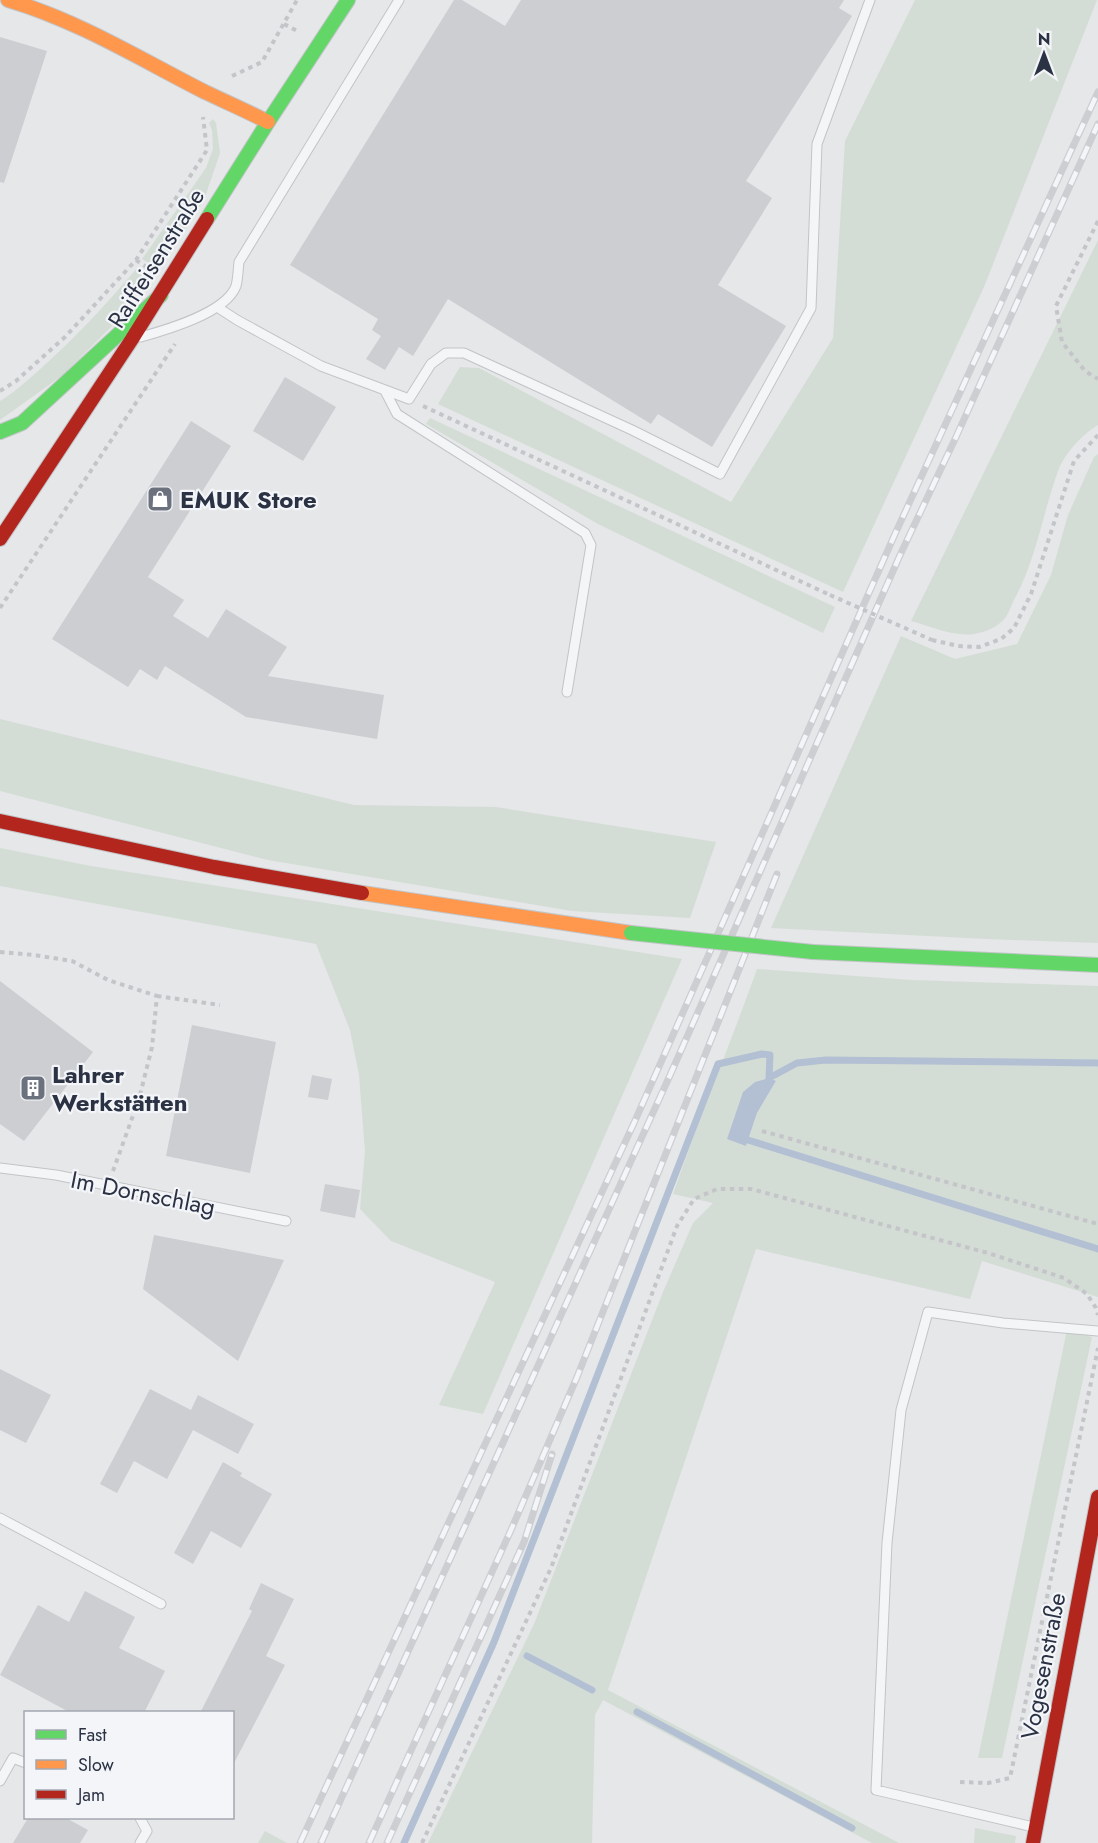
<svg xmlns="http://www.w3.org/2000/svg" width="1098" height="1843" viewBox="0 0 1098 1843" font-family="Jost,sans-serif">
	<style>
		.green { fill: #d4ddd5; fill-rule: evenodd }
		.water { fill: #b3c0d4 }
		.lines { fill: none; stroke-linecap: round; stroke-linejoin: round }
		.stream { stroke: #b3c0d4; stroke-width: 7 }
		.building { fill: #ccced1 }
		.lane-casing { stroke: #c2c4c7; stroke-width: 11 }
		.fast-casing { stroke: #c2c4c7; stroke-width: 16 }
		.slow-casing { stroke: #c2c4c7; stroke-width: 16 }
		.jam-casing { stroke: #c2c4c7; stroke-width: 16 }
		.path { stroke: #c4c5c9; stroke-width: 4; stroke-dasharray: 4.5 4.5; stroke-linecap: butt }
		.lane { stroke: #f4f5f6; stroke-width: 9 }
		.fast { stroke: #63d668; stroke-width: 14 }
		.slow { stroke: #ff974d; stroke-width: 14 }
		.jam { stroke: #b3261e; stroke-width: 14 }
		.rail-casing { stroke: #cdced1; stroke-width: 7 }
		.rail { stroke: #f3f5f8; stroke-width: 4.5; stroke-dasharray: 14; stroke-linecap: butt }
		.fast-bridge-casing { stroke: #c1c3c7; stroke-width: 16; stroke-linecap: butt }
		.path-bridge { stroke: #c4c5c9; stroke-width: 4; stroke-dasharray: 4.5 4.5; stroke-linecap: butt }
		.fast-bridge { stroke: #63d668; stroke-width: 14 }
		.labels { text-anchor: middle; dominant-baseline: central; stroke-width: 4.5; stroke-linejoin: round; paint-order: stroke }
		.street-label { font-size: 24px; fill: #2b3244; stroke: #f3f5f8 }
		.poi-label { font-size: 24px; font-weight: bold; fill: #2b3244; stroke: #f3f5f8; text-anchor: start }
	</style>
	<rect width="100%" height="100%" fill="#e5e7e9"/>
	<path class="green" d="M915 0H1097L984 287 843 592 438 404 460 367 479 368 731 502 833 338 845 141Z
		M213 119 216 123 220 153 204 200 158 269 142 259 206 168 213 149 212 130 209 123Z
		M1098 240V425C1081 435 1063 455 1057 474 1042 516 1036 560 1014 600 1011 606 1009 612 1006 617 998 627 986 632 974 634 954 637 930 626 911 621Z
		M137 268 151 278 120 318 63 375 0 420V401C14 393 25 382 37 372 73 340 106 305 137 268Z
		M430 418 835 607 823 633 598 524 426 424Z
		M1098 454V943L986 939 771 928 901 636 955 659 1017 644 1051 575 1068 515 1094 457Z
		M0 719 354 805 496 807 716 842 690 918 572 911 268 860 0 791Z
		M0 848 91 866 682 959 483 1414 439 1405 495 1282 391 1241 360 1209 365 1151 359 1075 350 1030 316 944 0 886Z
		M757 969 912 980 1098 986V1297L982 1261 970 1299 756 1249 608 1690 899 1843H872L603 1700 595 1715 592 1843H428L534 1624 663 1292 693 1223 713 1203 673 1194C699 1119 730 1045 757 969ZM776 1081 757 1113 746 1146 755 1082Z
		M1067 1330 1092 1337 1002 1758H978Z
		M975 1828 1016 1836 1015 1843H974Z
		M265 1831 287 1843H258Z"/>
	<path class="water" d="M769 1078 776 1081 757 1113 746 1146 727 1139 743 1092 755 1082Z"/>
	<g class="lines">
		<path class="stream" d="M748 1140 1098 1249
			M527 1656 592 1690
			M637 1712 852 1828
			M404 1843 494 1642 718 1064 762 1054 770 1055 769 1078 797 1063 826 1060 1098 1063"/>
	</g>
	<path class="building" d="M454 0H462L505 26 521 0H844L839 8 852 16 746 181 772 198 718 285 786 326 712 447 658 414 651 424 448 299 413 356 399 347 385 370 366 359 381 336 372 330 378 319 290 265Z
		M0 37 47 51 4 183 0 182Z
		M285 377 336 407 303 461 253 431Z
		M191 421 231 446 148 577 184 600 173 616 208 638 226 609 287 647 268 676 384 695 377 739 246 717 165 666 157 680 140 669 128 687 52 639Z
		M0 981 93 1052 24 1141 0 1124Z
		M192 1025 276 1042 250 1173 166 1156Z
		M312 1075 332 1079 328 1100 308 1097Z
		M325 1184 360 1190 355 1218 320 1211Z
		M154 1235 284 1260 238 1361 143 1289Z
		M0 1369 51 1395 26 1443 0 1430Z
		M150 1389 191 1410 198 1395 254 1424 238 1454 193 1430 167 1479 134 1461 117 1493 100 1484Z
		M223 1462 242 1473 240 1476 272 1494 241 1548 211 1531 193 1564 174 1553Z
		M261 1583 294 1599 266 1656 285 1665 232 1767V1713H200L252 1611 249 1609Z
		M85 1591 135 1617 119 1648 165 1671 144 1713H71L0 1675 38 1605 69 1622Z
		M28 1818H66L88 1830 80 1843H13Z"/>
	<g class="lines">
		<g class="lane-casing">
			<path id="lane" d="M217 307 237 320 321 366 409 399 431 364 446 353H464L632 430 720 474 811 308 817 144 870 0
				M141 337C166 330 226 313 236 286 238 279 238 270 239 262L399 0
				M385 391 397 414 585 533 591 545 567 692
				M0 1168 56 1175 286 1221
				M0 1518 161 1604
				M0 1781 13 1758 26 1763
				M140 1818 147 1831 140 1843
				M1033 1827 876 1790 887 1543 901 1410 928 1312 1003 1323 1098 1331"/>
		</g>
		<g class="fast-casing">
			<path id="fast" d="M207 219 268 122 348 0
				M0 432 22 423 161 295
				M813 952 1098 965"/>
		</g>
		<g class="slow-casing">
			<path id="slow" d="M8 0C79 21 140 59 205 92 226 102 247 111 268 122
				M362 893 631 933"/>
		</g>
		<g class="jam-casing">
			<path id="jam" d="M0 539 132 339 207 219
				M0 821 214 867 362 893
				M1033 1843 1098 1497"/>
		</g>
		<path class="path" d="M284 24 299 32
			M232 76 262 62 297 0
			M1098 221 1056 306 1062 342 1085 371 1098 379
			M136 260 148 268
			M0 391 16 381 65 337 136 260 207 150 203 117
			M423 406 830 595
			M0 608 175 344
			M932 640 958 646 979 647 1001 639 1014 628 1031 594 1074 461 1098 435
			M0 952 34 955 72 961 108 980 157 996 152 1047 139 1099 113 1171
			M157 996 220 1005
			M762 1131 1098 1224
			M960 1782 988 1783 1010 1778 1098 1348
			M422 1843 551 1568 677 1226 694 1199 717 1189H751L988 1253 1064 1278 1087 1294 1096 1308 1098 1315"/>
		<use href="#lane" class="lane"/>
		<use href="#fast" class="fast"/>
		<use href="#slow" class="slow"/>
		<use href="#jam" class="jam"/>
		<g class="rail-casing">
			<path id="rail" d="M300 1843 634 1123 895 534 1098 92
				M321 1843 671 1073 901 553 956 437 1098 124
				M369 1843 511 1530 577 1377 777 874
				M387 1843 524 1542 552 1454"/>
		</g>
		<use href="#rail" class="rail"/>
		<g class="fast-bridge-casing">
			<path id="fast-bridge" d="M631 933 813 952"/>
		</g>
		<path class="path-bridge" d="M830 595 932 640"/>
		<use href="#fast-bridge" class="fast-bridge"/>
	</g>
	<defs>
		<g id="shop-square" transform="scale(1.35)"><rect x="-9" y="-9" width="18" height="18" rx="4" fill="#6c717e" stroke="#f3f5f8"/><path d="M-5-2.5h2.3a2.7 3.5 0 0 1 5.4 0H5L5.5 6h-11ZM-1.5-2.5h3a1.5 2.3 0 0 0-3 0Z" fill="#fff"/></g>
		<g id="building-square" transform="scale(1.35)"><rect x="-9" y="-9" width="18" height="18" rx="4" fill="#6c717e" stroke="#f3f5f8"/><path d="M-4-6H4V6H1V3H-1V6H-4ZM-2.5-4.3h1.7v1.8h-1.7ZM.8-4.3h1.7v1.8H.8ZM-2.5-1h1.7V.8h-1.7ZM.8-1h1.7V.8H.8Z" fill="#fff"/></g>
	</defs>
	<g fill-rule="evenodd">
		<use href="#shop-square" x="160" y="499"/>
		<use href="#building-square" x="33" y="1088"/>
	</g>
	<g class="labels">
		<g class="street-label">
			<text transform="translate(156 258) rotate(-58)">Raiffeisenstraße</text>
			<text transform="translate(143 1193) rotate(11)">Im Dornschlag</text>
			<text transform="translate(1043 1666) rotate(-79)">Vogesenstraße</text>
		</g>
		<g class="poi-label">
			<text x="180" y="499">EMUK Store</text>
			<text x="52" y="1074">Lahrer<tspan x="52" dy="28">Werkstätten</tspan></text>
		</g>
	</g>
	<rect x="24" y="1711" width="210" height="108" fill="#f3f5f8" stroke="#a3a7b0" stroke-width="1.5"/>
	<rect x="36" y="1730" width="30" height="9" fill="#63d668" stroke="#a3a7b0" stroke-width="1.5"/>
	<text x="78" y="1741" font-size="18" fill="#2b3244">Fast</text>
	<rect x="36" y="1760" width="30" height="9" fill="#ff974d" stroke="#a3a7b0" stroke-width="1.5"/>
	<text x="78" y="1771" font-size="18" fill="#2b3244">Slow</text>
	<rect x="36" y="1790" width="30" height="9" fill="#b3261e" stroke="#a3a7b0" stroke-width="1.5"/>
	<text x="78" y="1801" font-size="18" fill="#2b3244">Jam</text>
	<g transform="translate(1044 54)" stroke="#f3f5f8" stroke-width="4.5" paint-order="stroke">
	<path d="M0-4.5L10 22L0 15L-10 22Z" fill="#2b3244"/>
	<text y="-9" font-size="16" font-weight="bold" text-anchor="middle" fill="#2b3244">N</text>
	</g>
</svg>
